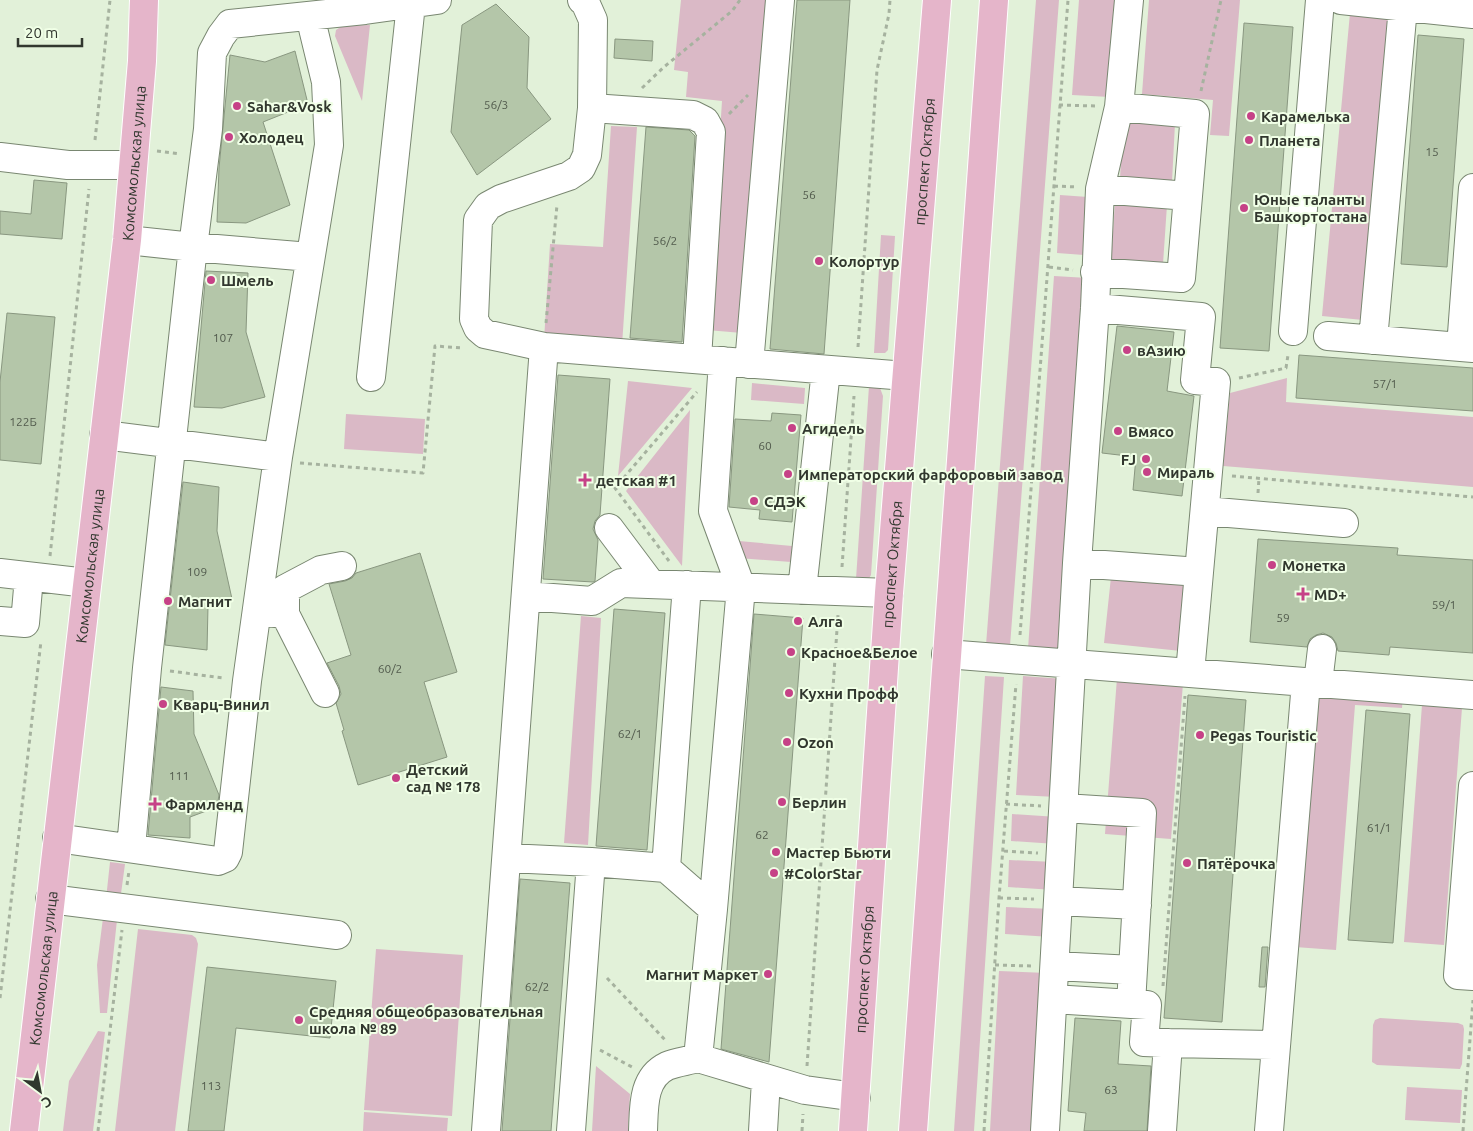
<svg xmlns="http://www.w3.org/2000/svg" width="1473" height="1131" viewBox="0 0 1473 1131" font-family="Ubuntu,sans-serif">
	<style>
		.green { fill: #dab9c6 }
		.building { fill: #b4c6a9; stroke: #899780 }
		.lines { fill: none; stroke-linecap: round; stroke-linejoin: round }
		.minor-casing { stroke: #798771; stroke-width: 30 }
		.major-casing { stroke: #fff; stroke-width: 30 }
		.path { stroke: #a6b29f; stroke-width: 3; stroke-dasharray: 4 4; stroke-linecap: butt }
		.minor { stroke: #fff; stroke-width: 28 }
		.major { stroke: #e5b5ca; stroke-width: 28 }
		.poi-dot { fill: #c64287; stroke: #f0ffe6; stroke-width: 2 }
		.labels { text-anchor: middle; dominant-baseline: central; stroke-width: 4; stroke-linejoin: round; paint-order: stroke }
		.number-label { font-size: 12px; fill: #525b4d }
		.poi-label { font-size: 15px; font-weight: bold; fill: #31372e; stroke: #f0ffe6; text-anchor: start }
		.street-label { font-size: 15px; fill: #31372e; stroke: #f0ffe6 }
	</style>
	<rect width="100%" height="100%" fill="#e2f1d9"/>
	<path class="green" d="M681 0H770L742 333 707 330 722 101 686 97 688 72 674 70Z
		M1036 0H1059L1010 646 986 645Z
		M1079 0H1117L1110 97 1072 95Z
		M1149 0H1240L1229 136 1210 135 1213 100 1142 94Z
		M1350 13 1391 16 1363 320 1322 316Z
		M370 25 362 101 335 36 336 30 342 26Z
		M1123 120 1175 123 1172 182 1120 179Z
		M611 126 637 127 622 345 544 340 550 244 603 247Z
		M1060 195 1088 197 1084 255 1057 253Z
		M1115 202 1167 205 1163 264 1111 261Z
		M881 235 895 236 888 350 885 353H874Z
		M1054 276 1088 278 1062 651 1028 649Z
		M1287 378 1286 402 1473 417V487L1223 466 1230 393Z
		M628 381 692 388 618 476Z
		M752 383 805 388 804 404 751 400Z
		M869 386 880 388 883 396 871 575 868 580 856 579Z
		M690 410 682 566 626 491Z
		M346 414 425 419 423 454 344 449Z
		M739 541 792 546 791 562 738 558Z
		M1111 577 1188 585 1181 651 1104 643Z
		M581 616 601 618 588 845 564 843Z
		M985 676 1004 677 974 1131H954Z
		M1023 676 1064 679 1057 797 1016 795Z
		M1117 678 1183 683 1171 839 1105 834Z
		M1315 690 1403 696 1402 708 1355 705 1336 950 1295 947Z
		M1422 705 1462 708 1444 945 1404 942Z
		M1012 814 1058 817 1056 844 1011 841Z
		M1009 860 1055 862 1054 890 1008 887Z
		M110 862 125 864 120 901 106 899Z
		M1006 907 1052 909 1051 937 1005 934Z
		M103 918 117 920 107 1013H100L97 965Z
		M138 929 192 935 196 938 198 944 175 1131H115Z
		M376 949 463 955 452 1116 364 1110Z
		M999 971 1047 973 1038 1131H990Z
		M1380 1018 1458 1023 1463 1025 1464 1029 1462 1064 1460 1069 1377 1065 1372 1062 1373 1025 1375 1020Z
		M98 1031 105 1032 93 1131H63L69 1081Z
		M596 1066 630 1094 628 1131H592Z
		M1407 1087 1462 1090 1460 1123 1405 1120Z
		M364 1112 448 1118 447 1131H363Z"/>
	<path class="building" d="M797 0H850L824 354 770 349Z
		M496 4 529 37 527 88 551 119 477 175 451 132 462 25Z
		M1244 23 1293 27 1269 351 1220 348Z
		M1418 35 1464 39 1447 267 1401 264Z
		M615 39 653 41 652 61 614 58Z
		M295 51 308 104 263 122 290 205 246 223 217 222 219 168 230 55 265 62Z
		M646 127 689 130 695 136 682 342 630 338Z
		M34 180 67 183 62 239 0 234V211L31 214Z
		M206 271 248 273 246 332 265 397 222 408 194 407Z
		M7 313 55 317 41 464 0 460V382Z
		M1117 326 1174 332 1167 391 1194 396 1182 496 1133 490 1136 457 1102 453Z
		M1299 355 1473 368V411L1296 398Z
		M558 375 610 379 600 515 595 521 593 529 598 540 595 581 593 582 543 579Z
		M772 413 801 415 792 522 759 519 760 510 729 507 735 419 771 421Z
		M183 482 219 487 217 531 232 599 208 606 207 650 165 645Z
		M1258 539 1398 548 1397 555 1473 560V653L1390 647 1389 655 1338 651 1336 643 1332 637 1323 633 1316 635 1310 639 1307 647 1250 642Z
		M420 553 457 672 424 682 447 757 358 785 342 731 344 730 336 703 341 694 339 686 327 663 351 655 329 584 345 581 352 578 356 573Z
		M614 609 665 613 647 850 596 846Z
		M754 614 803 618 769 1062 721 1049Z
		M161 687 193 691 194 734 219 795 217 807 190 817V838L148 835Z
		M1188 695 1246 700 1222 1022 1164 1018Z
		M1366 710 1410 714 1393 943 1348 940Z
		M520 879 570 883 551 1131H502Z
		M1262 947H1268L1265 987H1259Z
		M207 967 336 981 330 1038 236 1028 224 1131H188Z
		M1075 1018 1121 1021 1118 1064 1151 1066 1147 1131H1084L1086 1113 1068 1111Z"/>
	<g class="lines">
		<g class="minor-casing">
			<path id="minor" d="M582 0 585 2 593 20 592 108 693 115 705 121 711 132 697 359
				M1341 0 1473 14
				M592 108 587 155 581 168 569 176 501 199 488 206 478 220 474 319 478 328 485 334 544 347 906 376
				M0 157 68 165H133
				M1100 189 1188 196
				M127 240 193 247 208 129 212 53 221 36 230 24 365 10 437 0
				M1095 272 1181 278 1195 114 1119 107
				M1095 308 1201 317 1195 380 1216 382 1190 673
				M1293 331 1320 0
				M1328 336 1473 348
				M1373 340 1403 7
				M1461 347 1473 188
				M749 364 780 0
				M371 377 411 4
				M104 435 278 457
				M1205 511 1344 523
				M609 528 651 584
				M1077 563 1199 572
				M0 573 87 583
				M802 590 826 370
				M526 596 592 601 621 583 889 593
				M257 611 285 614 325 693
				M285 614V589L321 570 342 566
				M0 621 25 623 29 577
				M946 654 1473 695
				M1318 683 1322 649
				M1473 786 1458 975 1473 976
				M1064 808 1142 813 1131 1004
				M57 838 218 861 225 858 228 852 247 681 278 457 329 145 326 82 310 16
				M131 848 147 668 193 247 310 257
				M507 858 591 862 666 868 713 909
				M666 868 687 585
				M50 899 337 935
				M1058 901 1137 905
				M1055 966 1133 970
				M1053 999 1147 1005 1144 1042 1168 1043 1162 1131
				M1168 1043 1276 1045
				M698 1058 805 1090 856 1097
				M486 1131 544 347
				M571 1131 591 862
				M643 1131C644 1108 642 1078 667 1066 676 1062 688 1061 698 1058L713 909 741 587 713 511 723 361
				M763 1131 766 1080
				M1045 1131 1077 563 1095 308 1100 189 1119 107 1129 0
				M1269 1131 1306 682"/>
		</g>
		<g class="major-casing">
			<g id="major">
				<path id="s1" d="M24 1131 127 240 142 61 144 0"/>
				<path id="s2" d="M853 1131 889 593 937 0"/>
				<path d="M913 1131 994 0"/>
			</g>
		</g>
		<path class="path" d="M642 88 664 67 732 11 740 0
			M1201 91 1221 0
			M1059 105 1096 106
			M729 114 748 95
			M95 140 110 0
			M157 151 180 154
			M1054 186 1077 187
			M1049 267 1073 270
			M546 323 557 205
			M858 347 877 70 889 14 890 0
			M1239 378 1286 368 1288 355
			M300 463 423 473 435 346 463 348
			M1232 476 1473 497
			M1258 493 1259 478
			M50 556 89 189
			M669 561 615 488 697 392
			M842 567 854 396
			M1020 635 1068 0
			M170 671 223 678
			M1006 804 1041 806
			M1004 851 1038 853
			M127 885 129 871
			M999 898 1034 899
			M995 965 1032 966
			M607 978 666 1041
			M1163 986 1185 696
			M0 998 41 641
			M600 1050 632 1067
			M807 1066 838 615
			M98 1131 122 930
			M802 1131 803 1114
			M984 1131 999 898 1016 684
			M1463 1131 1473 1000"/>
		<use href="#minor" class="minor"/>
		<use href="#major" class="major"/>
	</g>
	<g class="poi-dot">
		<circle cx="237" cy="106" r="5"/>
		<circle cx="1251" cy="116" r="5"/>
		<circle cx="229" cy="137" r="5"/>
		<circle cx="1249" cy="140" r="5"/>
		<circle cx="1244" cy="208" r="5"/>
		<circle cx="819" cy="261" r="5"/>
		<circle cx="211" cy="280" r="5"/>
		<circle cx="1127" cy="350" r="5"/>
		<circle cx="792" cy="428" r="5"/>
		<circle cx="1118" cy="431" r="5"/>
		<circle cx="1146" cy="459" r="5"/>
		<circle cx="1147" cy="472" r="5"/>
		<circle cx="788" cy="474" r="5"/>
		<path d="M582.5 472.5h5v5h5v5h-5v5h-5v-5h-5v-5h5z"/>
		<circle cx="754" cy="501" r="5"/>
		<circle cx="1272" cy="565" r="5"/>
		<path d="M1300.5 586.5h5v5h5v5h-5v5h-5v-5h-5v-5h5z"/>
		<circle cx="168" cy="601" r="5"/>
		<circle cx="798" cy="621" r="5"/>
		<circle cx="791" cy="652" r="5"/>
		<circle cx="789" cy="693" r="5"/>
		<circle cx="163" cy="704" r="5"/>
		<circle cx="1200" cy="735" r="5"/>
		<circle cx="787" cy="742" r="5"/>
		<circle cx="396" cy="778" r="5"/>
		<circle cx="782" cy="802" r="5"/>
		<path d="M152.5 796.5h5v5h5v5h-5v5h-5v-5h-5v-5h5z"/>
		<circle cx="776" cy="852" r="5"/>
		<circle cx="1187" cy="863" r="5"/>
		<circle cx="774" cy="873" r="5"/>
		<circle cx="768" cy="974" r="5"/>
		<circle cx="299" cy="1020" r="5"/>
	</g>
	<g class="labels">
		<g class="number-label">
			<text x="496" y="104">56/3</text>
			<text x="1432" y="151">15</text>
			<text x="809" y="194">56</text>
			<text x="665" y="240">56/2</text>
			<text x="223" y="337">107</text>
			<text x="1385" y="383">57/1</text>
			<text x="23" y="421">122Б</text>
			<text x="765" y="445">60</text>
			<text x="197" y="571">109</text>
			<text x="1444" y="604">59/1</text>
			<text x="1283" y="617">59</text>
			<text x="390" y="668">60/2</text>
			<text x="630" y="733">62/1</text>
			<text x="179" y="775">111</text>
			<text x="1379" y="827">61/1</text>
			<text x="762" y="834">62</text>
			<text x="537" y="986">62/2</text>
			<text x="211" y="1085">113</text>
			<text x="1111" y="1089">63</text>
		</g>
		<g class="poi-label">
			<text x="247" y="106">Sahar&amp;Vosk</text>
			<text x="1261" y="116">Карамелька</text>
			<text x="239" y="137">Холодец</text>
			<text x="1259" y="140">Планета</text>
			<text x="1254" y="199">Юные таланты<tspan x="1254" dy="17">Башкортостана</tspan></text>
			<text x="829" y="261">Колортур</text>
			<text x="221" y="280">Шмель</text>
			<text x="1137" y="350">вАзию</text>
			<text x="802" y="428">Агидель</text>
			<text x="1128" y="431">Вмясо</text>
			<text x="1136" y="459" text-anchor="end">FJ</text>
			<text x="1157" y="472">Мираль</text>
			<text x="798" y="474">Императорский фарфоровый завод</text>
			<text x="596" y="480">детская #1</text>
			<text x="764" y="501">СДЭК</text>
			<text x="1282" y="565">Монетка</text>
			<text x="1314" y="594">MD+</text>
			<text x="178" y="601">Магнит</text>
			<text x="808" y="621">Алга</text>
			<text x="801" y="652">Красное&amp;Белое</text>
			<text x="799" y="693">Кухни Профф</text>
			<text x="173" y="704">Кварц-Винил</text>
			<text x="1210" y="735">Pegas Touristic</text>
			<text x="797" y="742">Ozon</text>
			<text x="406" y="769">Детский<tspan x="406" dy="17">сад № 178</tspan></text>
			<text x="792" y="802">Берлин</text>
			<text x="165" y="804">Фармленд</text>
			<text x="786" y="852">Мастер Бьюти</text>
			<text x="1197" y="863">Пятёрочка</text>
			<text x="784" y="873">#ColorStar</text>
			<text x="758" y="974" text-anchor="end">Магнит Маркет</text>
			<text x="309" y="1011">Средняя общеобразовательная<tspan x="309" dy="17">школа № 89</tspan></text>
		</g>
		<g class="street-label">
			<text stroke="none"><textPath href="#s2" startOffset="972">проспект Октября</textPath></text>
			<text stroke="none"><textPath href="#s1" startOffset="974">Комсомольская улица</textPath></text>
			<text stroke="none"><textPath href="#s2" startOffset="568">проспект Октября</textPath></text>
			<text stroke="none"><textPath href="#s1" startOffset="569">Комсомольская улица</textPath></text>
			<text stroke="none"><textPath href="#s1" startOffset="164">Комсомольская улица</textPath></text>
			<text stroke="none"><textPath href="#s2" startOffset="162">проспект Октября</textPath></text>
		</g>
	</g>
	<g transform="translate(40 1091) rotate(148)" stroke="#f0ffe6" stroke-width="4" paint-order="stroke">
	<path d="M0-4L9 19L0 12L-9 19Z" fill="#31372e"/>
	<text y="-8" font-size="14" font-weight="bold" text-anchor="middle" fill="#31372e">С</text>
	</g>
	<path d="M18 38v8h64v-8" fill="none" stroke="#31372e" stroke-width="2.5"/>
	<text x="25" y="38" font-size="15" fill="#31372e" stroke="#f0ffe6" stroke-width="4" paint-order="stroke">20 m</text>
</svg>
